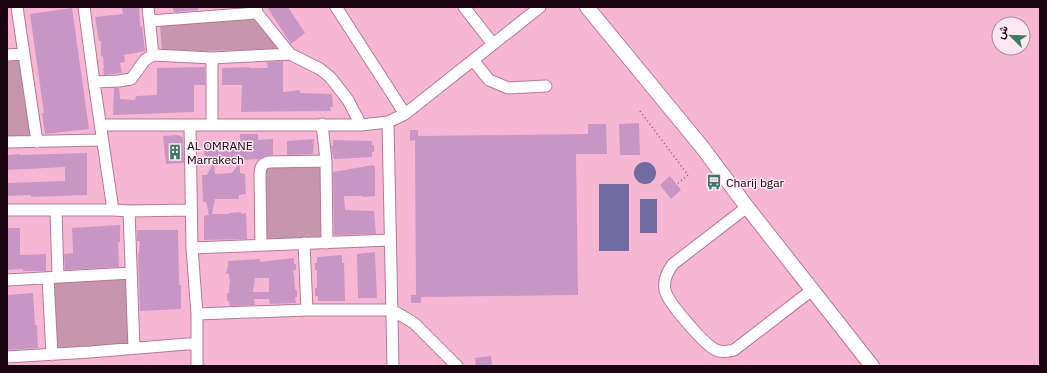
<svg xmlns="http://www.w3.org/2000/svg" width="1047" height="373" viewBox="0 0 1047 373" font-family="'IBM Plex Sans',Vazirmatn,sans-serif">
	<style>
		.green { fill: #c596ac }
		.water { fill: #726ba2 }
		.building { fill: #c896c4; fill-rule: evenodd }
		.lines { fill: none; stroke-linecap: round; stroke-linejoin: round }
		.minor-casing { stroke: #b67997; stroke-width: 13 }
		.major-casing { stroke: #b67997; stroke-width: 16 }
		.path { stroke: #81586c; stroke-width: 1.5; stroke-dasharray: 1 3; stroke-linecap: butt }
		.minor { stroke: #fff; stroke-width: 11 }
		.major { stroke: #fff; stroke-width: 14 }
		.labels { text-anchor: middle; dominant-baseline: central; stroke-width: 3; stroke-linejoin: round; paint-order: stroke }
		.poi-label { font-size: 12px; fill: #19050f; stroke: #fce7f0; text-anchor: start }
	</style>
	<rect width="100%" height="100%" fill="#f8b6d5"/>
	<path class="green" d="M260 13 288 49 162 52 160 24Z
		M26 58 39 140 7 141V59Z
		M324 163 325 239 263 240 264 166Z
		M127 277 131 346 55 351 51 282Z"/>
	<path class="water" d="M634 173a11 11 0 1 1 22 0a11 11 0 1 1-22 0Z
		M599 184H629V251H599Z
		M640 199H657V233H640Z"/>
	<path class="building" d="M127 7H139L140 27 142 26 145 51 124 55 125 62 120 63 122 73 104 75 103 68H104L103 57 101 56V41H99L95 17 123 14 122 8Z
		M172 7H198V10L174 12Z
		M267 7H288L305 33 291 44Z
		M72 8 89 129 45 134 42 113H44L30 14Z
		M283 61V92L300 90V93L332 94 333 107H330L331 111 241 112 242 85H222V68L249 67V68H268L267 62Z
		M205 67V85H194V112L113 115 114 88H119L120 99 135 100 136 96 157 95V68Z
		M639 123 640 155H620L619 124Z
		M588 124H606L607 154H576L578 295 421 297V303H411V295H416L415 140 410 141V130H418V136L588 134Z
		M240 134H258V140L273 139V155L265 156 259 159 240 160 242 159 207 160V156L204 155 205 147H207V143L240 142Z
		M177 135 182 137 183 139 184 163 166 164 163 136Z
		M314 139 313 154 287 155V141Z
		M333 140 372 141V145H374V152H372V157L334 159 331 146H333Z
		M87 153V195L31 197V195L7 196V183L65 181V167L7 170V155L20 154V155Z
		M214 161 215 174 232 173 240 162V173L245 174 246 194 239 195V199H215L212 214H229V213L241 212V214L246 213 247 239 204 240V216L209 215 206 202H203L202 175H207Z
		M373 165V166H375V196L363 197 362 196H344L345 210 374 211 376 234 334 235 333 172Z
		M670 176 681 190 671 199 660 185Z
		M120 225V242H118L119 267 65 270 64 254 73 253 72 228Z
		M7 228H20V255L46 254V271H23V269L7 270Z
		M137 230H178L179 285H181V309L140 311 138 253H139L140 241H137Z
		M375 252 377 298H358L357 254Z
		M342 255V263H344L345 301H318V296H315V288H317V270H315V263H317V257Z
		M294 258V264H296V270L293 271 294 276 295 289 297 290V297H295L296 303 270 304 269 299H254L255 305 230 306 229 301H227V293H229L230 279H229V274H226L227 268H228V261L260 259V262ZM255 278H269V292H253Z
		M33 293 35 325H37L38 348 7 350V295Z
		M491 356 492 366H476L475 358Z"/>
	<g class="lines">
		<g class="minor-casing">
			<path id="minor" d="M17 7 37 142
				M84 7 94 82 113 210
				M148 7 153 55
				M256 7 257 13 290 54 320 69 330 77 348 100 361 125
				M336 7 405 114
				M464 7 493 44
				M150 21 257 13
				M7 55 24 54
				M212 58V124
				M473 60 489 80 508 88 546 86
				M94 82 119 81 131 79 145 60 153 55 212 58 290 54
				M388 122 393 366
				M322 124 326 161 327 243
				M101 125H361L388 122 405 114 540 7
				M190 125 192 248 197 314V366
				M7 142 102 140
				M747 207 673 264C667 272 663 280 665 290 667 302 705 345 716 350 722 353 728 351 734 350L812 290
				M7 210H113L129 211 191 210
				M56 210 58 277
				M129 211 134 348
				M304 243 307 310
				M261 245 260 175C260 168 262 163 269 162L326 161
				M192 248 390 240
				M48 278 52 355
				M7 280 131 273
				M197 314 307 310H392L414 323 457 366
				M7 357 90 352 187 344H197"/>
		</g>
		<g class="major-casing">
			<path id="major" d="M587 7 702 147 747 207 872 366"/>
		</g>
		<path class="path" d="M640 111 688 175 677 184"/>
		<use href="#minor" class="minor"/>
		<use href="#major" class="major"/>
	</g>
	<defs>
		<g id="building-bare" transform="scale(1.2)"><path d="M-4-6H4V6H1V3H-1V6H-4ZM-2.5-4.3h1.7v1.8h-1.7ZM.8-4.3h1.7v1.8H.8ZM-2.5-1h1.7V.8h-1.7ZM.8-1h1.7V.8H.8Z" fill="#3d7a65" stroke="#fce7f0" stroke-width="2.5" paint-order="stroke"/></g>
		<g id="bus-bare" transform="scale(1.2)"><path d="M-5-6H5V4H4V6H2V4H-2V6H-4V4H-5ZM-3.5-4V0h7V-4ZM-3.5 1.2v1.5H-2V1.2ZM2 1.2v1.5H3.5V1.2Z" fill="#3d7a65" stroke="#fce7f0" stroke-width="2.5" paint-order="stroke"/></g>
	</defs>
	<g fill-rule="evenodd">
		<use href="#building-bare" x="175" y="152"/>
		<use href="#bus-bare" x="714" y="182"/>
	</g>
	<g class="labels">
		<g class="poi-label">
			<text x="187" y="145">AL OMRANE<tspan x="187" dy="14">Marrakech</tspan></text>
			<text x="726" y="182">Charij bgar</text>
		</g>
	</g>
	<rect width="1047" height="373" fill="none" stroke="#19050f" stroke-width="16"/>
	<g transform="translate(1011 36) rotate(293)"><circle r="19" fill="#fce7f0" stroke="#a18d96"/>
	<path d="M0-3L7 15L0 10L-7 15Z" fill="#3d7a65"/>
	<text y="-6" font-size="11" font-weight="bold" text-anchor="middle" fill="#19050f">ش</text>
	</g>
</svg>
